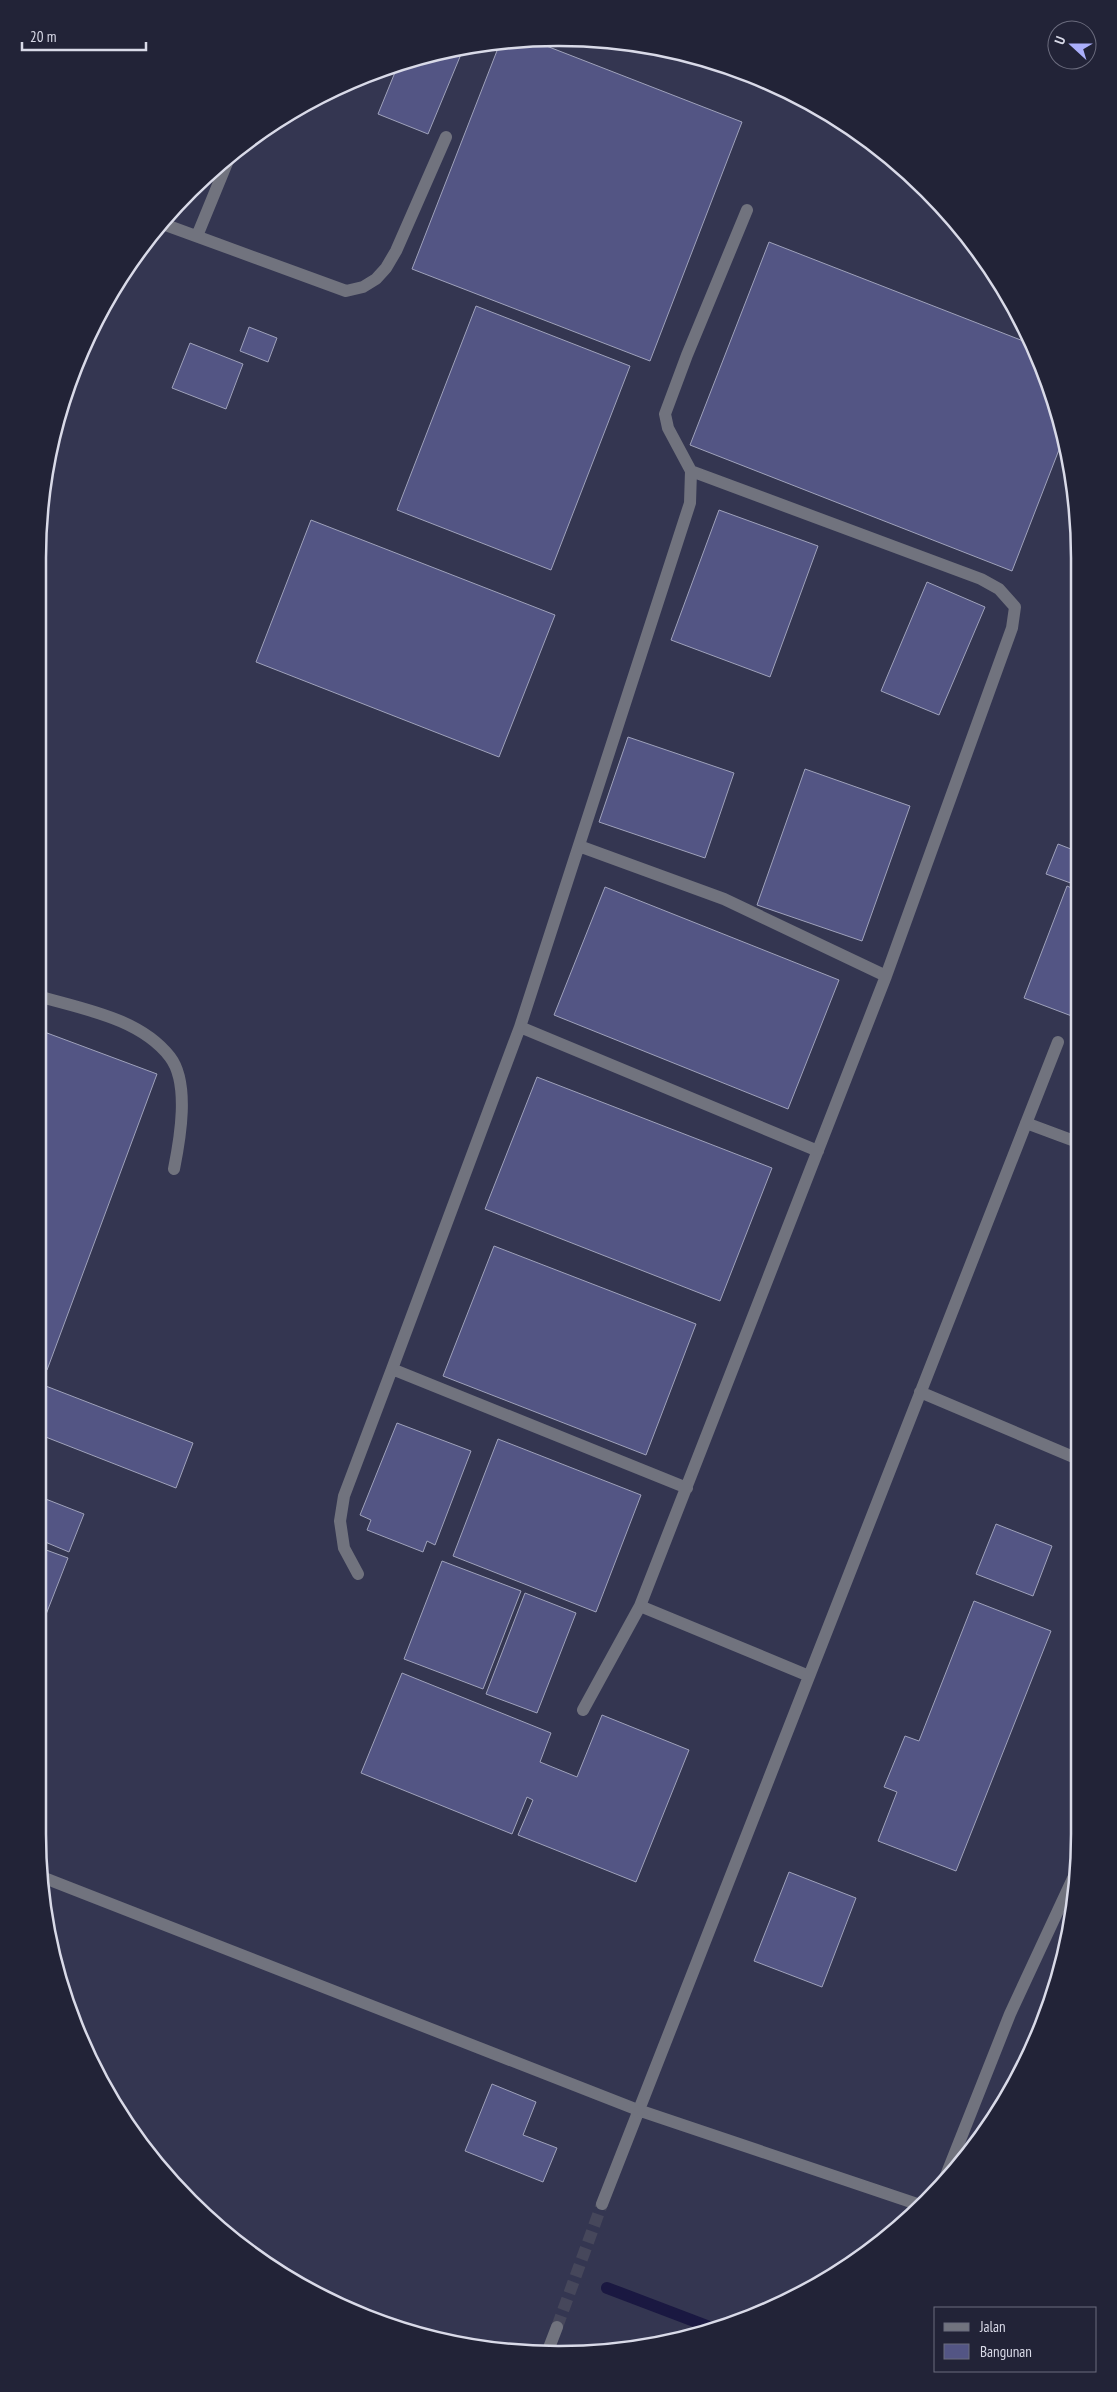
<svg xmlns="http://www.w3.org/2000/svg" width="1117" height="2392" viewBox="0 0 1117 2392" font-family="'PT Sans Narrow',sans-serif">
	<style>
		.built { fill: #343651 }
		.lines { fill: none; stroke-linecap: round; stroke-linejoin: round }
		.stream { stroke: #1a1841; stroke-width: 12 }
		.building { fill: #535584; stroke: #9fa2bb }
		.minor-tunnel { stroke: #46475b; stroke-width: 12; stroke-dasharray: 12 6; stroke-linecap: butt }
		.minor { stroke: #71737e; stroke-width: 12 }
		.rim { fill: none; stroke: #d9dae8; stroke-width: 2.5 }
	</style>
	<rect width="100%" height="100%" fill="#2c2d42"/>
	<path class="built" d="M558 38 660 47 758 77 875 145 972 241 1040 359 1075 490 1079 1834 1069 1935 1040 2033 1010 2094 950 2177 876 2247 819 2285 726 2327 627 2350 558 2354 457 2345 391 2327 298 2285 215 2225 167 2177 107 2094 65 2001 47 1935 38 1833V558L47 457 77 359 125 269 190 190 269 125 359 77 457 48Z"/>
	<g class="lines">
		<path class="stream" d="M607 2288 715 2329"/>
	</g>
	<path class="building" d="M531 40 742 122 650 361 412 269 500 43Z
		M464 47 428 134 378 114 398 65Z
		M769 242 1031 344 1040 359 1062 442 1012 571 690 445Z
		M476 306 630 366 551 570 397 510Z
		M249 327 277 338 268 362 240 351Z
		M190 343 243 364 226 409 172 388Z
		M719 510 818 546 770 677 671 640Z
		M311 520 555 615 499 757 256 662Z
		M927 582 985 607 939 715 881 691Z
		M628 737 734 773 705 858 599 822Z
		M805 769 910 806 862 941 757 905Z
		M1058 844 1076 851V885L1046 874Z
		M1067 886 1076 890 1077 1018 1024 998Z
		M605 887 839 980 788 1109 554 1015Z
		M39 1030 157 1074 47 1370 38 1366Z
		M537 1077 772 1168 720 1301 485 1209Z
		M494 1246 696 1324 646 1455 443 1376Z
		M38 1383 193 1443 176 1488 38 1434Z
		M397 1423 471 1451 435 1545 427 1541 423 1552 367 1530 371 1520 360 1515Z
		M498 1439 641 1495 596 1612 453 1556Z
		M38 1496 84 1514 69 1552 38 1539Z
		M996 1524 1052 1546 1033 1596 976 1574Z
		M38 1547 68 1558 38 1635Z
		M442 1561 521 1591 483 1689 404 1659Z
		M525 1593 576 1613 537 1713 486 1694Z
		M974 1601 1051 1631 956 1871 878 1841 897 1792 884 1787 905 1736 919 1741Z
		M402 1673 551 1733 540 1762 577 1777 602 1715 689 1750 636 1882 518 1835 533 1800 527 1797 512 1834 361 1773Z
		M789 1872 856 1898 822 1987 754 1961Z
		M492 2084 536 2102 523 2135 557 2148 543 2182 465 2151Z"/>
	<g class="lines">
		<path class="minor-tunnel" d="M557 2327 602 2204"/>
		<path class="minor" d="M163 224 346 291 363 287 376 279 386 268 396 251 446 137
			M197 236 229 158
			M579 846 724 899 886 976
			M38 996C82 1009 140 1018 170 1057 190 1083 180 1139 174 1169
			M520 1027 690 503 691 471 668 428 665 414 687 355 747 210
			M1026 1123 1077 1142
			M392 1369 520 1027 818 1151
			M920 1392 1078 1459
			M358 1574 344 1548 340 1521 344 1496 392 1369 687 1488
			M640 1606 809 1676
			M583 1710 640 1606 886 976 1012 628 1015 607 999 589 981 579 691 471
			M42 1877 638 2110 920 2205
			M943 2183 1010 2014 1075 1874
			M602 2204 1058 1042
			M547 2353 557 2327"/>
	</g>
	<path d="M0 0H1117V2392H0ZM558 46H559A512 512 0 0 1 1071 558V1834A512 512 0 0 1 559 2346H558A512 512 0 0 1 46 1834V558A512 512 0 0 1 558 46Z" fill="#222337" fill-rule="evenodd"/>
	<path class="rim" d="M558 46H559A512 512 0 0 1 1071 558V1834A512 512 0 0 1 559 2346H558A512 512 0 0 1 46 1834V558A512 512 0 0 1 558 46Z"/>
	<rect x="934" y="2307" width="162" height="65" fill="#222337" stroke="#6b6c7e"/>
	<rect x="944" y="2323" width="25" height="8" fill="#71737e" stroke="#6b6c7e"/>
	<text x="980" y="2332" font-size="15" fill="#d9dae8">Jalan</text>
	<rect x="944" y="2344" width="25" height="15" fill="#535584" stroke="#6b6c7e"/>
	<text x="980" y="2357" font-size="15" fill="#d9dae8">Bangunan</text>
	<g transform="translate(1072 45) rotate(291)"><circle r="24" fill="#222337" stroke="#6b6c7e"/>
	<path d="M0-4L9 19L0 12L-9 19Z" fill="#abaffb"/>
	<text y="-8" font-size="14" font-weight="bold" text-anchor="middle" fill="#d9dae8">U</text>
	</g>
	<path d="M22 42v8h124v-8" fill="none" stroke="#d9dae8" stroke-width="2.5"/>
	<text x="30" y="42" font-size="15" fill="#d9dae8" stroke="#222337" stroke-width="4" paint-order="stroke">20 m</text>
</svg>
